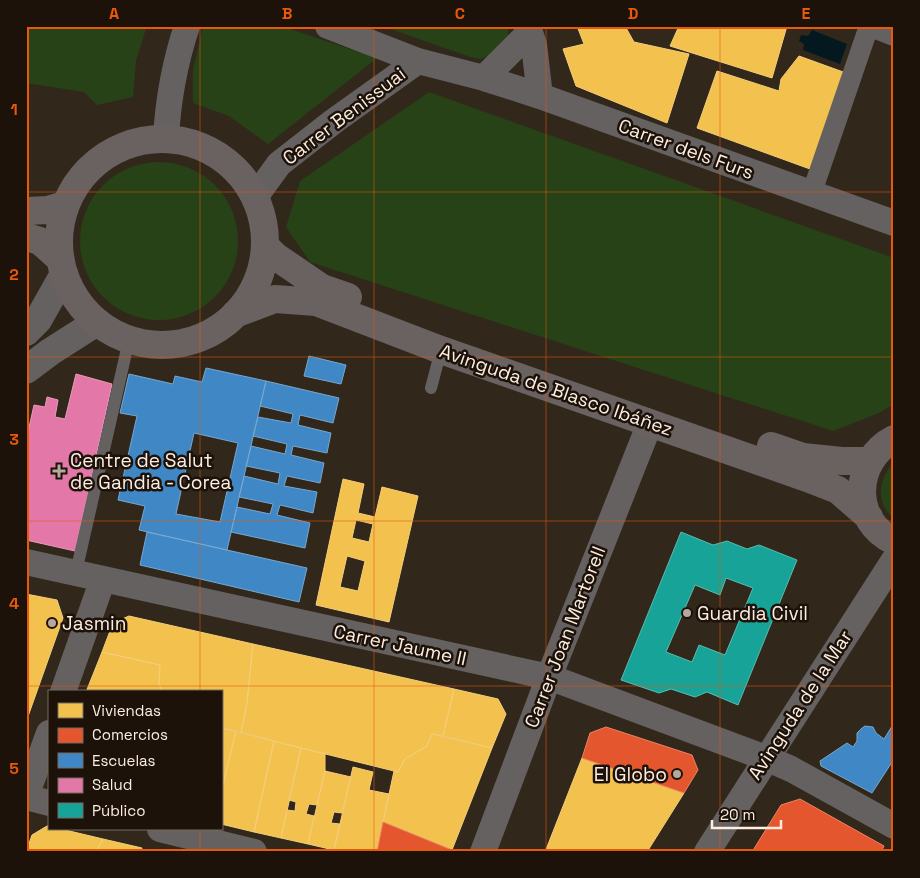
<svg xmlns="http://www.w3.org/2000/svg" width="920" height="878" viewBox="0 0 920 878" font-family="'Space Grotesk',sans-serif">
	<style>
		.green { fill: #274216 }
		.water { fill: #041820 }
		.homes { fill: #f2c14e; stroke: #f5ce7a; fill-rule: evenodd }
		.shops { fill: #e4572e; stroke: #ec8464 }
		.schools { fill: #3f88c5; stroke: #78a7cd; fill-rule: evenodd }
		.health { fill: #e377a8; stroke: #eb9bb9 }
		.public { fill: #17a398; stroke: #5cbaae; fill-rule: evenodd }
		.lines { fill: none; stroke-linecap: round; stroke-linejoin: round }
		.service { stroke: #666161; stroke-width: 12 }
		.pedestrian { stroke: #666161; stroke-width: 20 }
		.minor { stroke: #666161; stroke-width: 26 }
		.tertiary { stroke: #666161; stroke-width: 28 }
		.secondary { stroke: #696261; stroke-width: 28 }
		.grid { fill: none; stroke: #e8590c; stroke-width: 1; stroke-opacity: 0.55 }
		.poi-dot { fill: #b6a89c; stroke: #1c1209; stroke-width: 2 }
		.labels { text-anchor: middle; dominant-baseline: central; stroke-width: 5; stroke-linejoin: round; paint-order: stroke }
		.street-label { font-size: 19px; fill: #fdeee1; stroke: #1c1209 }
		.poi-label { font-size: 19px; fill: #fdeee1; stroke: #1c1209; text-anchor: start }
		.neatline { fill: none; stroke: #e8590c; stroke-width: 2 }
		.grid-label { font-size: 16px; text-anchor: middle; font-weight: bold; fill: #e8590c }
	</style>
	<rect width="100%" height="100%" fill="#32271b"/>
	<path class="green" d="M26 26H147L136 60 133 97 97 105 84 92 26 83Z
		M203 26H281L377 58 268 144 229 116 193 103V70Z
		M382 26H508V36L489 56 480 59 470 57Z
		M429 92 894 258V404L879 413 833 431 310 262 286 227 300 181Z
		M80 241a79 79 0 1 1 158 0a79 79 0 1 1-158 0Z
		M894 462V519C875 503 878 479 894 462Z"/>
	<path class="water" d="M812 30 847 44 840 64 803 50 804 44 799 41 801 35 808 36Z"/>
	<path class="homes" d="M577 26H625L634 42 689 54 667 123 576 86 563 49 584 44Z
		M679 26H787L772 78 670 46Z
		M799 56 846 73 810 169 697 128 717 71 779 91 781 79Z
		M343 479 364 484 358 513 375 517 382 487 418 496 389 622 316 605ZM356 520 373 524 369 542 352 538ZM347 556 365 561 358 591 340 587Z
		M26 594 57 600 63 618 26 722Z
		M129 616 253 644 247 703 241 733 221 728V692H162L159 683 160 665 102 652 113 623Z
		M253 644 454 689 443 736 432 734 427 746 405 759 398 772 241 733 247 703Z
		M102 652 160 665 159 683 162 692H86Z
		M454 689 498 699 506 714 492 748 443 736Z
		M221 728 236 731 221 793Z
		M236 731 274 741 254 832 221 824V793Z
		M432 734 492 748 452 850 383 822 394 771 398 772 405 759 427 746Z
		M274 741 301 748 281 838 254 832Z
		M301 748 325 754V771L317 805 309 804 306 814 314 816 308 844 281 838 287 810 295 811 296 802 289 800Z
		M582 758 684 793 647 852H545Z
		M353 767 373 772 369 790 389 794 377 852H340L334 850Z
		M325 771 351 777 342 813 334 812 331 823 340 824 334 850 308 844Z
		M47 826H49V829H61L103 839 96 852H26L32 835Z
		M103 839 142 848 141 852H96Z"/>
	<path class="shops" d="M606 727 692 755 698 770 684 793 582 758 590 733Z
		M800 799 884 846 881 852H752L781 805Z
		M383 822 452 850 451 852H377Z"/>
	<path class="schools" d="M309 356 346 365 341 384 304 376Z
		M206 368 266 381 227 550 139 530 145 506 118 500 137 416 120 413 129 374 173 384 175 376 202 382ZM194 433 238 443 220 522 176 514Z
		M266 381 339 398 333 423 300 415 298 425 331 433 327 453 293 446 291 455 324 463 320 483 287 476 284 486 317 492 313 513 280 505 277 515 310 523 305 548 231 532 237 507 270 514 273 504 239 497 244 476 278 484 280 473 246 466 251 446 285 454 287 444 253 436 258 417 291 423 293 414 260 406Z
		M147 532 307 568 299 602 140 565Z
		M894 723V759L872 793 821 766 820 761 847 743 853 747 857 741V733L862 728 865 726 873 727 876 733 884 739Z"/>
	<path class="health" d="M76 374 112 384 75 551 26 540V441L34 405 45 407 47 397 58 400 55 417 65 419Z"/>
	<path class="public" d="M681 532 713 545 727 541 747 549 759 545 797 560 738 705 707 692 695 697 671 689 659 693 621 680ZM726 578 753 588 725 655 699 645 692 662 666 652 695 585 720 595Z"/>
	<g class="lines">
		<path class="service" d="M431 388 441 350
			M76 572 129 340"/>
		<path class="pedestrian" d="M811 195 869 26"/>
		<path class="minor" d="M328 26 418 61 484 78 530 32
			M528 26 534 45 540 96 894 223
			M876 26 894 33
			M484 78 540 96
			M166 138C168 101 175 62 187 26
			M255 197 279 164 334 121 418 61
			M26 562 549 677 766 758 791 769 894 826
			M63 692 103 579
			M26 796 49 733
			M26 797 49 803
			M160 829 254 852
			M483 852 549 677 650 423
			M707 852 894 560"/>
		<path class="tertiary" d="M26 332 38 320 64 274
			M26 370 50 352 97 322"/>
		<path class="secondary" d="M59 242a103 103 0 1 1 206 0a103 103 0 1 1-206 0Z
			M26 211 48 210 65 205
			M26 237 40 241 59 258
			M265 246 275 256 322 288 348 297
			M235 314 275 299 316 302 441 350 807 478 838 490 869 517
			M894 439C853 460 850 521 894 541
			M771 446 803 457 842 461H870"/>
	</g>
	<path class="grid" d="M200 26V692M374 26V852M546 26V852M720 26V852M26 192H894M26 357H894M26 521H894M26 686H894M200 829V852"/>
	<g class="poi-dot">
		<path d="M56.5 463.5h5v5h5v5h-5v5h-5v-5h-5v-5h5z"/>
		<circle cx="687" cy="613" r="5"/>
		<circle cx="52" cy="623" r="5"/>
		<circle cx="677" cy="774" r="5"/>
	</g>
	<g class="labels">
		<g class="street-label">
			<text transform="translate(344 116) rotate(-37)">Carrer Benissuai</text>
			<text transform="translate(686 149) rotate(20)">Carrer dels Furs</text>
			<text transform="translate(556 390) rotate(19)">Avinguda de Blasco Ibáñez</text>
			<text transform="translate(565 637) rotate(-69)">Carrer Joan Martorell</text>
			<text transform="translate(400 645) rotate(12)">Carrer Jaume II</text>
			<text transform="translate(800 705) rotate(-57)">Avinguda de la Mar</text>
		</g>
		<g class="poi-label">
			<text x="70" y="460">Centre de Salut<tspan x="70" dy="22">de Gandia - Corea</tspan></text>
			<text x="697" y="613">Guardia Civil</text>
			<text x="62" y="623">Jasmin</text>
			<text x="667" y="774" text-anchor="end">El Globo</text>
		</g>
	</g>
	<rect width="920" height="878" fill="none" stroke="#1c1209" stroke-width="55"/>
	<rect x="48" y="690" width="175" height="140" fill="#1c1209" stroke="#766a5f"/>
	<rect x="58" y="703" width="25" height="15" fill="#f2c14e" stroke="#766a5f"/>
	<text x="92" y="716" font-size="15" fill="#fdeee1">Viviendas</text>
	<rect x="58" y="728" width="25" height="15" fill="#e4572e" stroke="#766a5f"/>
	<text x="92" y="740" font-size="15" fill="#fdeee1">Comercios</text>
	<rect x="58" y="753" width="25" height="15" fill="#3f88c5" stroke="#766a5f"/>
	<text x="92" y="766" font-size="15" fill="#fdeee1">Escuelas</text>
	<rect x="58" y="778" width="25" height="15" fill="#e377a8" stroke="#766a5f"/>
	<text x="92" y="790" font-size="15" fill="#fdeee1">Salud</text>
	<rect x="58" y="803" width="25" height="15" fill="#17a398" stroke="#766a5f"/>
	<text x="92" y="816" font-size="15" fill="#fdeee1">Público</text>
	<path d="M712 820v8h69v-8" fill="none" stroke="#fdeee1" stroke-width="2.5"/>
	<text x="720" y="820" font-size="15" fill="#fdeee1" stroke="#1c1209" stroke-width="4" paint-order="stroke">20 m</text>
	<rect x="28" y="28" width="864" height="822" class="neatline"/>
	<g class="grid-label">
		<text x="114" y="19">A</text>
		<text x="287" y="19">B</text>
		<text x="460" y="19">C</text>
		<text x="633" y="19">D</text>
		<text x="806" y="19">E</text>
		<text x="14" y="115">1</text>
		<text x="14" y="280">2</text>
		<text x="14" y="445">3</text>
		<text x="14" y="609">4</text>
		<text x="14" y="774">5</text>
	</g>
</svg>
